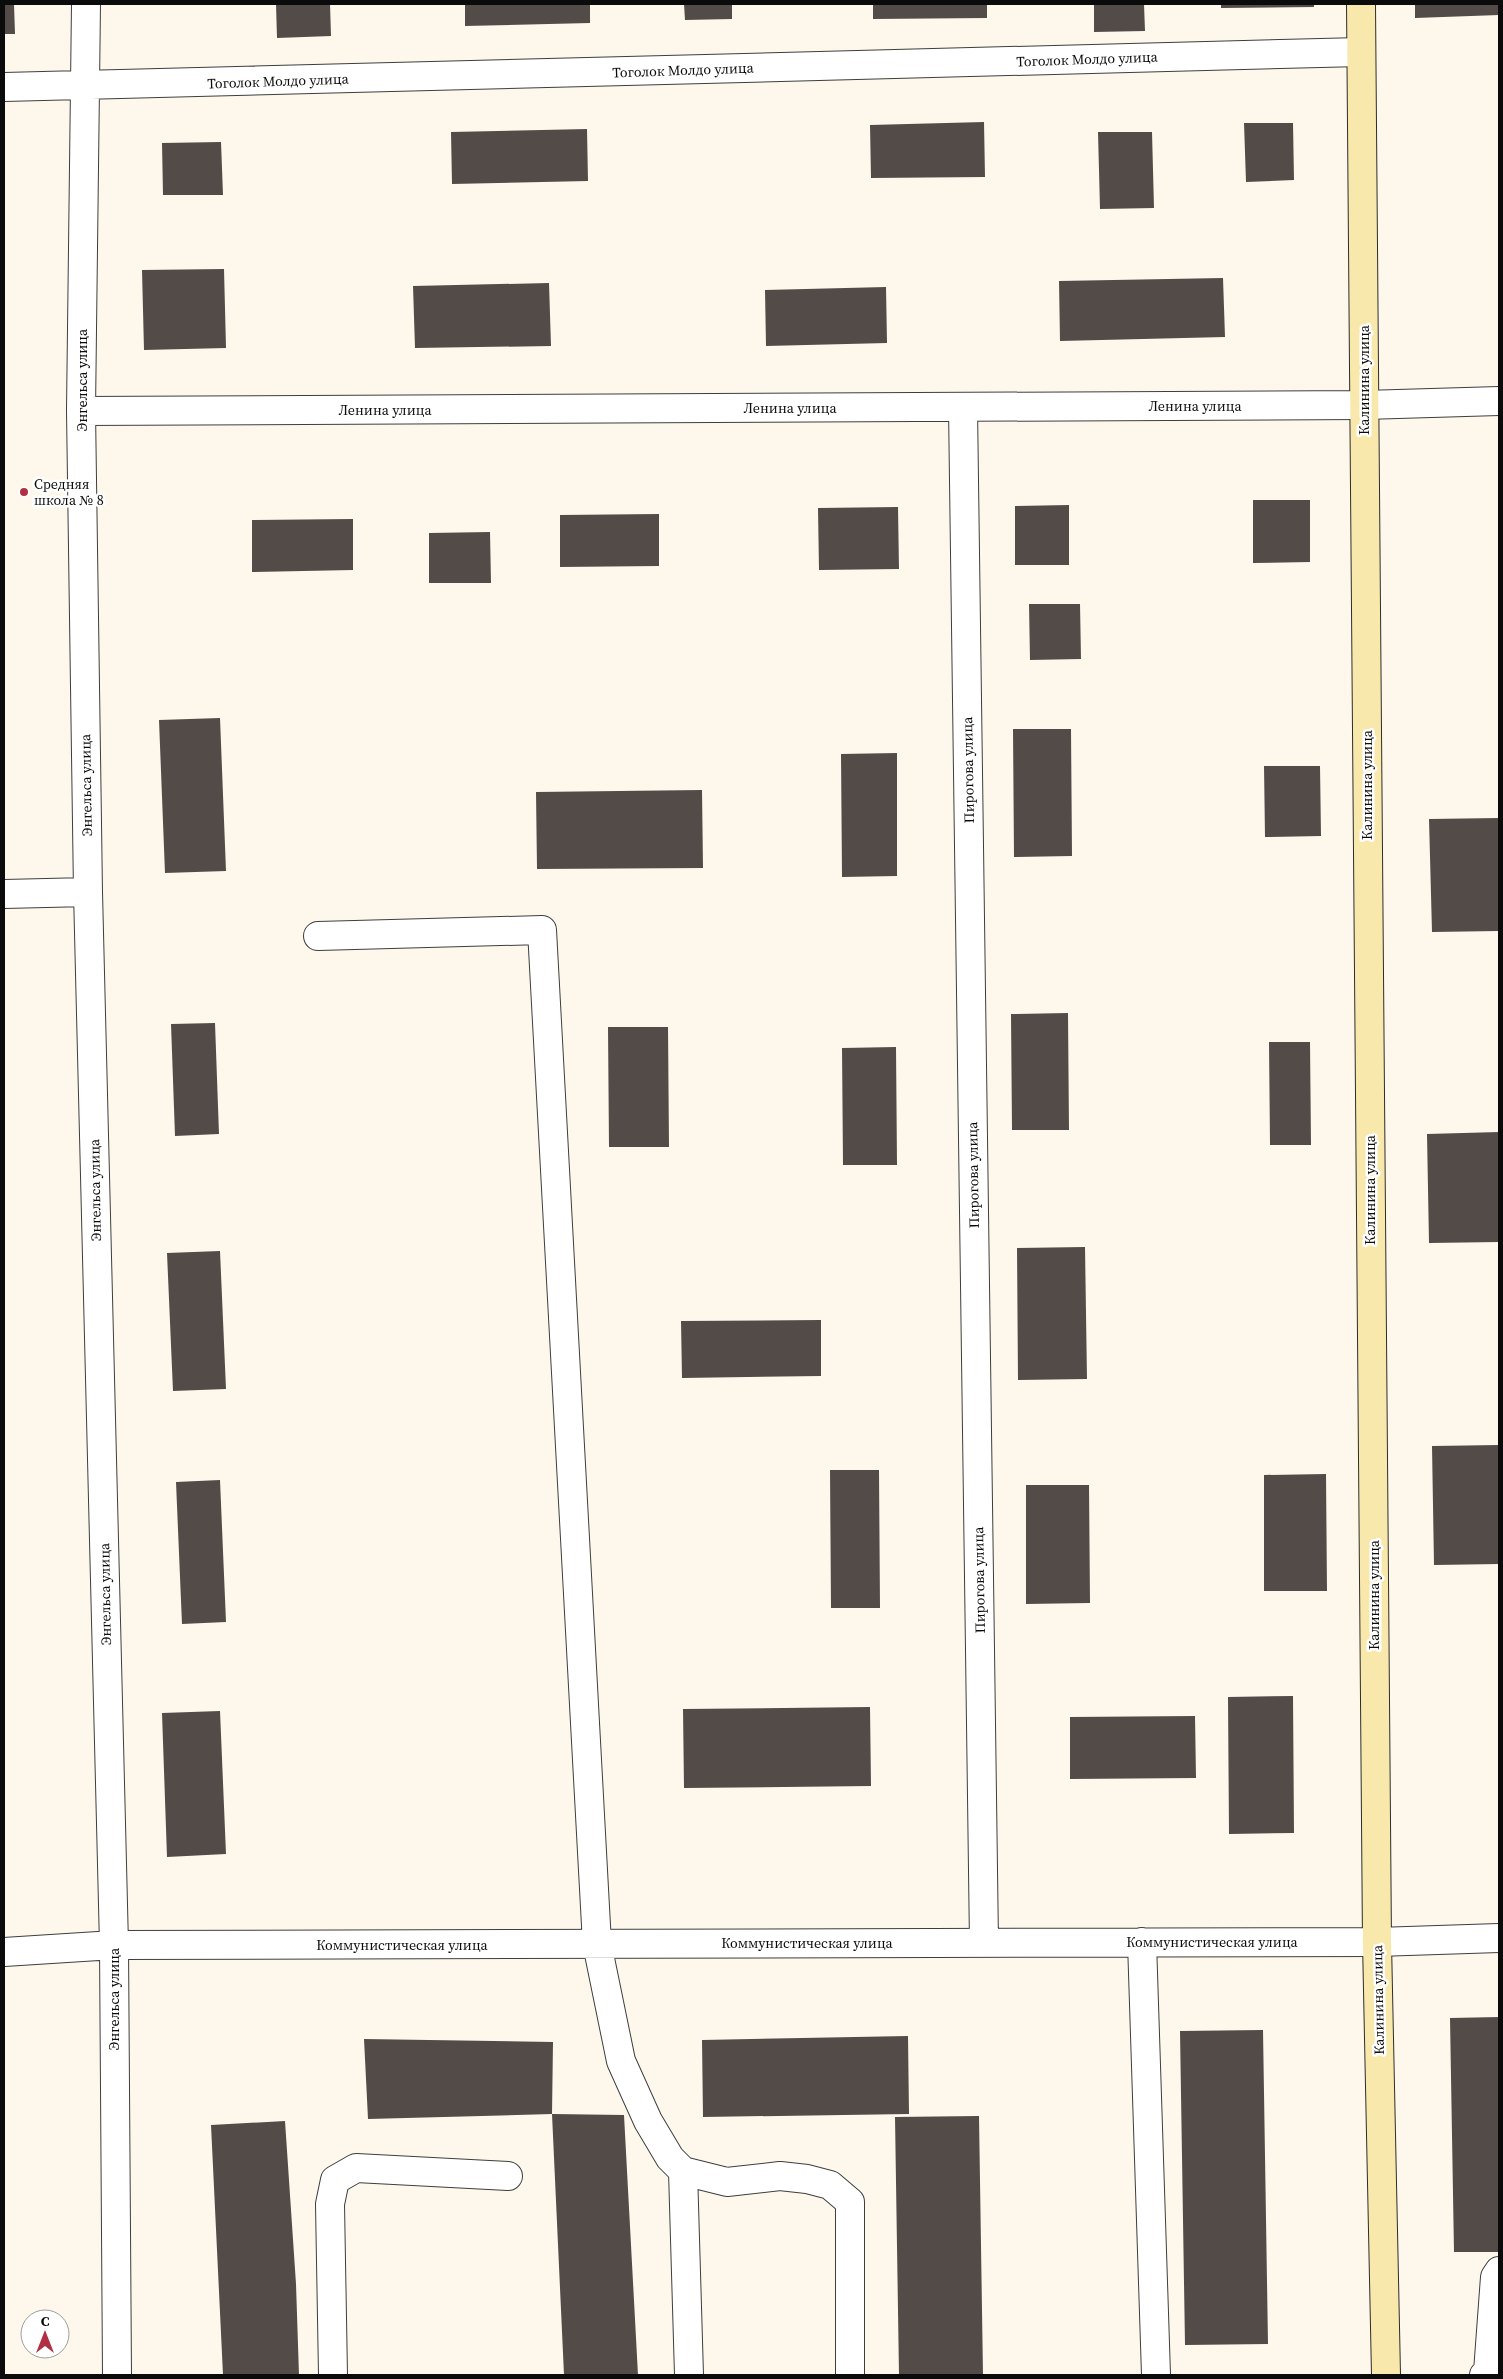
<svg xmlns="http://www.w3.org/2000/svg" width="1503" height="2379" viewBox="0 0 1503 2379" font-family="'Source Serif 4',serif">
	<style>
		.building { fill: #534b48 }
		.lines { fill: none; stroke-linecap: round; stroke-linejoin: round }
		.street-casing { stroke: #3e3e3e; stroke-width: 30 }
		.secondary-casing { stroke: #2d2d2d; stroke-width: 30 }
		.street { stroke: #fff; stroke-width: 28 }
		.secondary { stroke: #f8e8ab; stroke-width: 28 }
		.poi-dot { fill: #ae3042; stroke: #fff; stroke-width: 2 }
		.labels { text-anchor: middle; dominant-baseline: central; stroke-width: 5; stroke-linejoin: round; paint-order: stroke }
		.street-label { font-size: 14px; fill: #0b0b0b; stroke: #fff }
		.poi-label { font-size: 14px; fill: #0b0b0b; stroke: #fff; text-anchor: start }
	</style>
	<rect width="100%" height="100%" fill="#fdf8eb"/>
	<path class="building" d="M4 4H14L15 34H4Z
		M276 4H330L331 36 277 38Z
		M465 4H590V23L465 26Z
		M684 4H732V19L685 20Z
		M873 4H987V18L873 19Z
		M1094 4H1144L1145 31 1094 32Z
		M1221 4H1314V7L1221 8Z
		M1415 4H1499V15L1415 18Z
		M984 122 985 177 871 178 870 125Z
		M1244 123H1293L1294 180 1246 182Z
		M587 129 588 181 452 184 451 132Z
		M1098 132H1152L1154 208 1100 209Z
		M221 142 223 195H163L162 143Z
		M224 269 226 348 144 350 142 270Z
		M1223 278 1225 337 1060 341 1059 281Z
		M549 283 551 346 415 348 413 286Z
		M886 287 887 343 766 346 765 290Z
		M1253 500H1310V562L1253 563Z
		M1069 505V565H1015V506Z
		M898 507 899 569 819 570 818 508Z
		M659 514V566L560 567V515Z
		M353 519V570L252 572V520Z
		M490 532 491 583H429V533Z
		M1029 604H1080L1081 659 1030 660Z
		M220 718 226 871 165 873 159 720Z
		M1013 729H1071L1072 856 1014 857Z
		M897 753V876L842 877 841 754Z
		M1264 766H1320L1321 836 1265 837Z
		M702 790 703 868 537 869 536 792Z
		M1499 818V931L1432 932 1429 819Z
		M1068 1013 1069 1130H1012L1011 1014Z
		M215 1023 219 1134 175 1136 171 1024Z
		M608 1027H668L669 1147H609Z
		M1269 1042H1310L1311 1145H1270Z
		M896 1047 897 1165H843L842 1048Z
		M1499 1132V1242L1429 1243 1427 1134Z
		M1085 1247 1087 1379 1018 1380 1017 1248Z
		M220 1251 226 1389 173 1391 167 1253Z
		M821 1320V1376L682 1378 681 1321Z
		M1499 1445V1564L1434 1565 1432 1446Z
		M830 1470H879L880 1608H831Z
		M1326 1474 1327 1591H1264V1475Z
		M220 1480 226 1622 182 1624 176 1482Z
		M1026 1485H1089L1090 1603 1026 1604Z
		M1293 1696 1294 1833 1229 1834 1228 1697Z
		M870 1707 871 1786 684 1788 683 1709Z
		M220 1711 226 1854 167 1857 162 1713Z
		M1195 1716 1196 1778 1070 1779V1717Z
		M1499 2017V2252H1454L1450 2018Z
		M1263 2030 1268 2344 1185 2345 1180 2031Z
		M908 2036 909 2114 703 2117 702 2040Z
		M364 2039 553 2042 552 2114 368 2119Z
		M552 2114 624 2115 638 2375H564Z
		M979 2116 983 2375H899L895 2117Z
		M285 2121 296 2284 299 2375H223L211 2125Z"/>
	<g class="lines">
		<g class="street-casing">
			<path id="street" d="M86 4 81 411 88 892 114 1945 117 2375
				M4 87 1361 52
				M963 407 984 1943
				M81 411 1364 405 1499 401
				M4 894 88 892
				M318 936 542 930 597 1944 621 2061 648 2121 670 2158 683 2171 727 2182 780 2176 807 2179 830 2185 850 2202V2375
				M1142 1942 1156 2375
				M4 1952 114 1945 1377 1942 1499 1938
				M683 2171 689 2375
				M333 2375 330 2204 335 2180 356 2168 508 2176
				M1484 2375 1488 2372 1495 2277 1499 2271"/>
		</g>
		<g class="secondary-casing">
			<path id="secondary" d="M1361 4 1377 1942 1386 2375"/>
		</g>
		<use href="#street" class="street"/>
		<use href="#secondary" class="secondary"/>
	</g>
	<circle class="poi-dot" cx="24" cy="492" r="5"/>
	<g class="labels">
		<g class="street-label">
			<text transform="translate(1087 59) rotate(-2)">Тоголок Молдо улица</text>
			<text transform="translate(683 70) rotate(-2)">Тоголок Молдо улица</text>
			<text transform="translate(278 81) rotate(-2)">Тоголок Молдо улица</text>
			<text transform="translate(82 380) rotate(-90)">Энгельса улица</text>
			<text transform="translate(1364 380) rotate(-90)">Калинина улица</text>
			<text x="1195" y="406">Ленина улица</text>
			<text x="790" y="408">Ленина улица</text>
			<text x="385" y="410">Ленина улица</text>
			<text transform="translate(968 770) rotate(-91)">Пирогова улица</text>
			<text transform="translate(86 785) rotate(-91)">Энгельса улица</text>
			<text transform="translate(1367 785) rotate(-90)">Калинина улица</text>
			<text transform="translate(973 1175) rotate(-91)">Пирогова улица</text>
			<text transform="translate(95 1190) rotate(-91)">Энгельса улица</text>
			<text transform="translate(1370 1190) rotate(-90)">Калинина улица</text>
			<text transform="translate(979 1580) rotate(-91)">Пирогова улица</text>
			<text transform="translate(105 1594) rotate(-91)">Энгельса улица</text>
			<text transform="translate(1374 1595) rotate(-90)">Калинина улица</text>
			<text x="1212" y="1942">Коммунистическая улица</text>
			<text x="807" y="1943">Коммунистическая улица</text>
			<text x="402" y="1945">Коммунистическая улица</text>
			<text transform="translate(114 1999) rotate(-90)">Энгельса улица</text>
			<text transform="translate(1378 2000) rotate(-91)">Калинина улица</text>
		</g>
		<g class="poi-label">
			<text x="34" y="484">Средняя<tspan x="34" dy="16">школа № 8</tspan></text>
		</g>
	</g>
	<rect width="1503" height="2379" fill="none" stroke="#0b0b0b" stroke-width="10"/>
	<g transform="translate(45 2334)"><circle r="24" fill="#ffffff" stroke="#9d9d9d"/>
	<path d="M0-4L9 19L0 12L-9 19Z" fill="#ae3042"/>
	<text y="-8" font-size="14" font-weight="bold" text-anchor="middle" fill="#0b0b0b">С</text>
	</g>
</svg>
